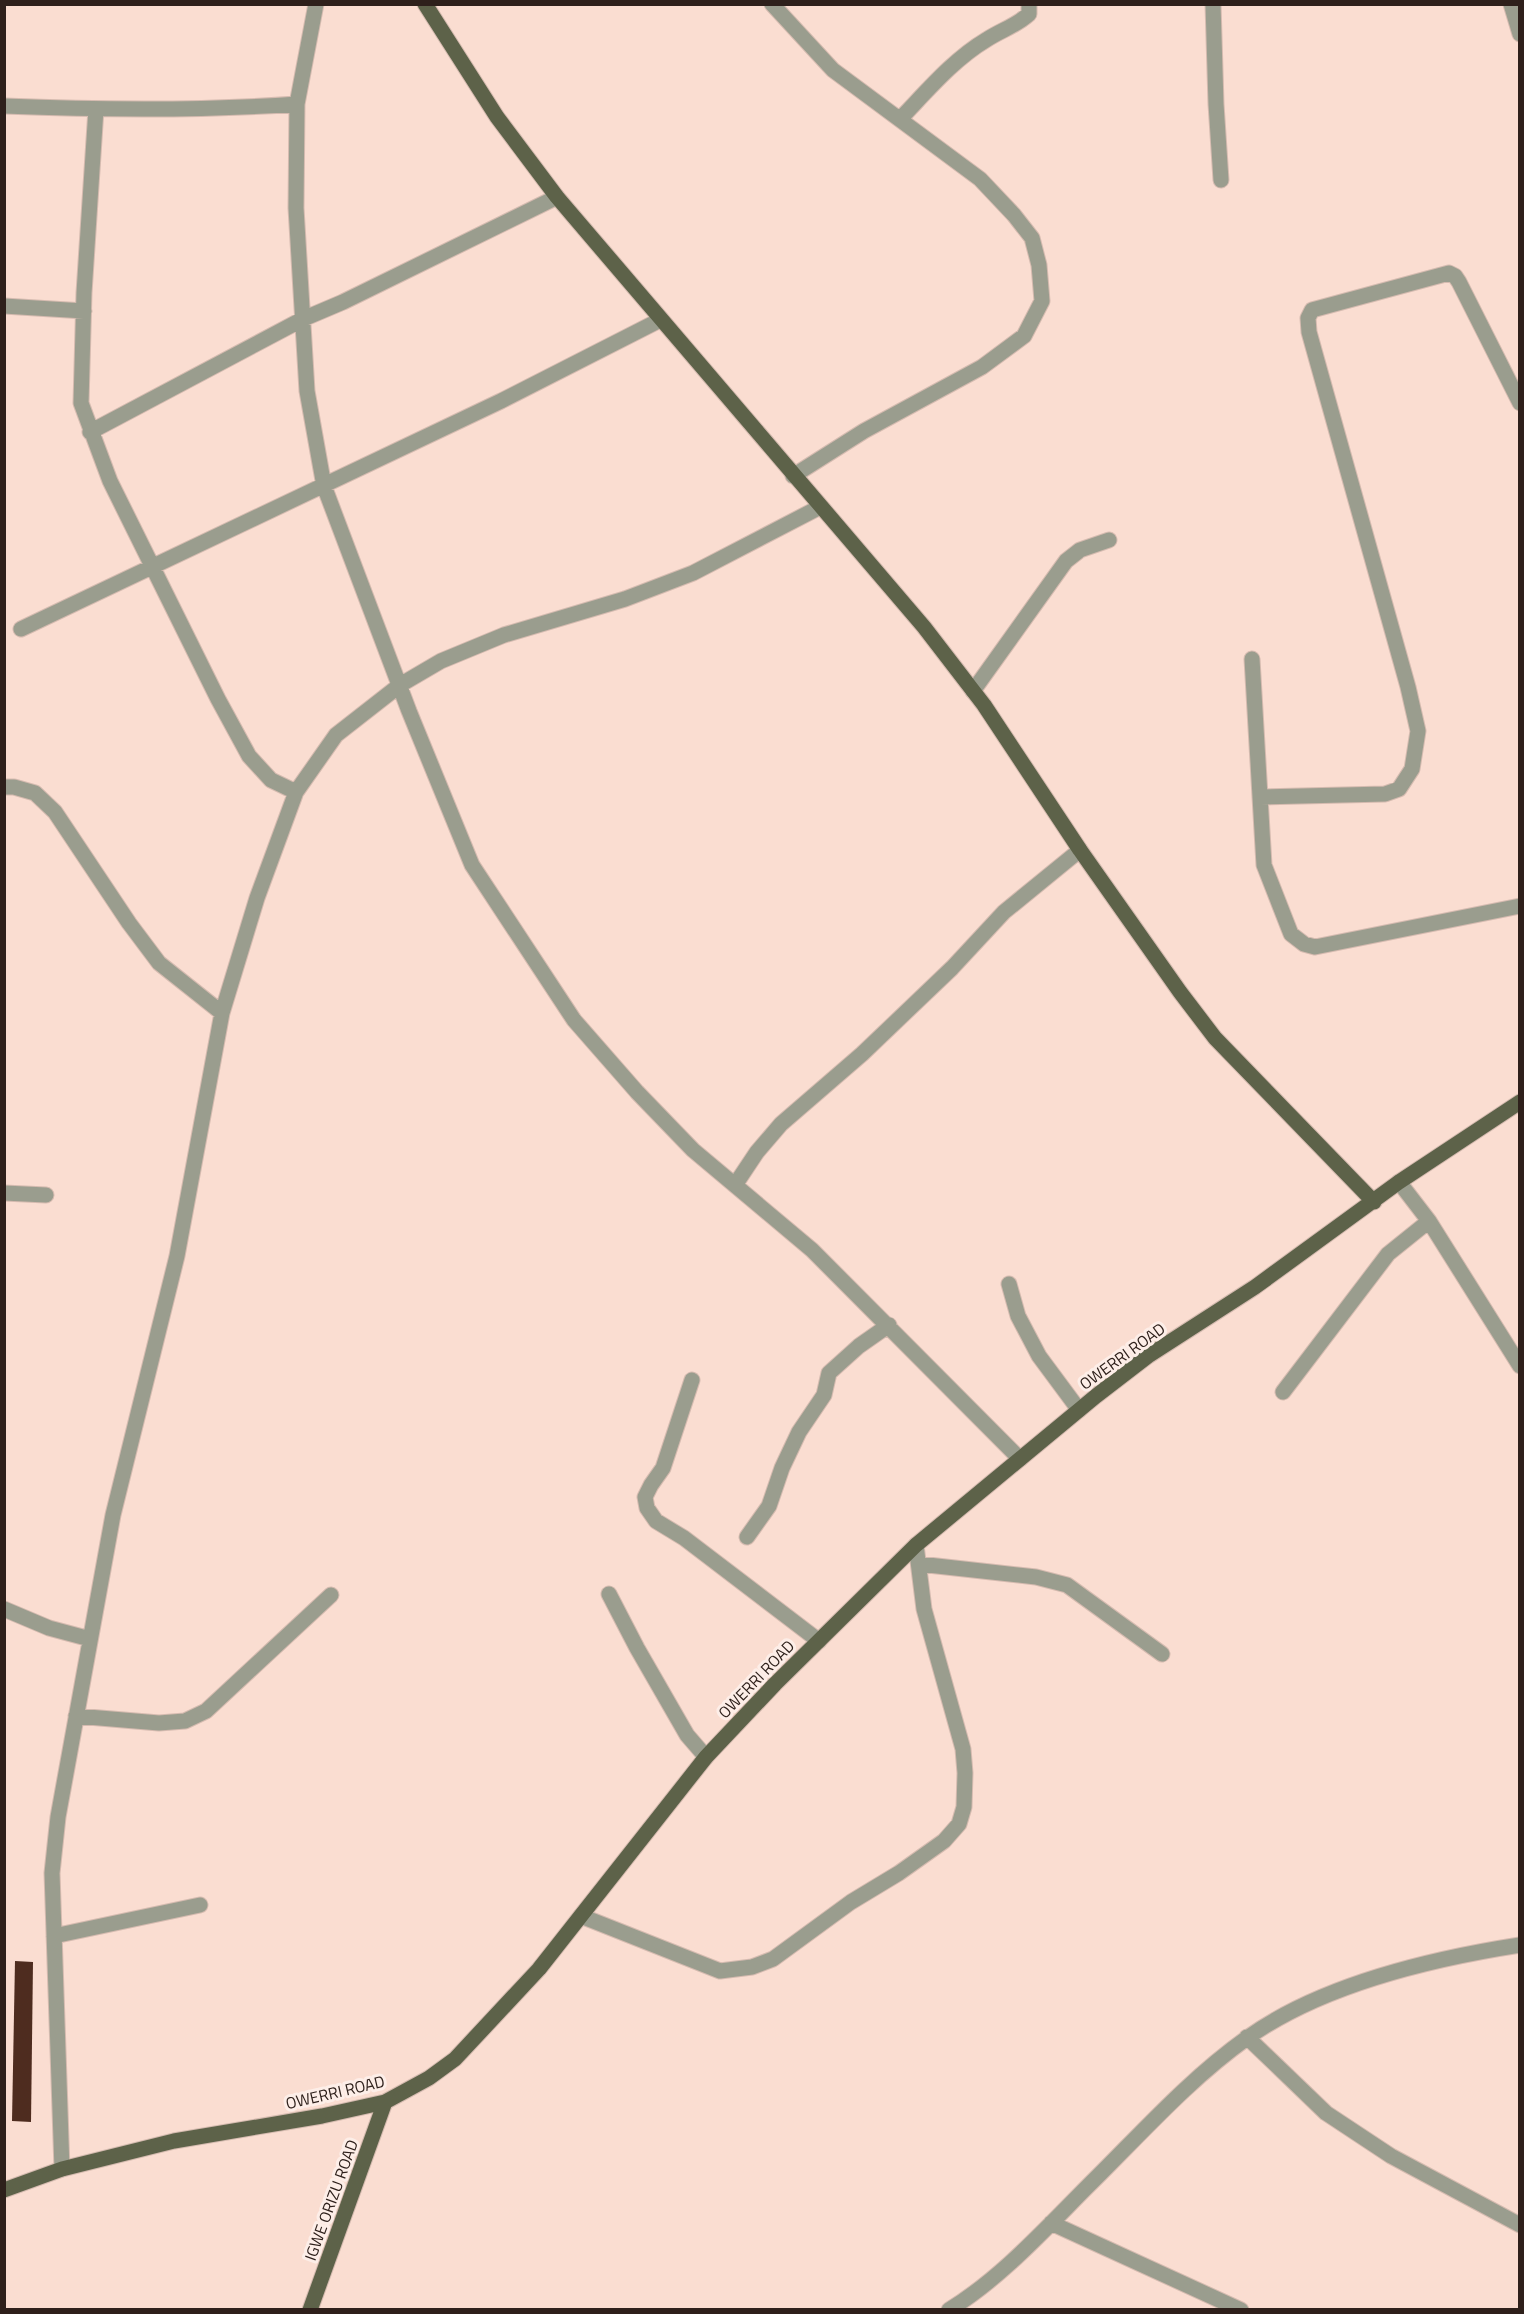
<svg xmlns="http://www.w3.org/2000/svg" width="1524" height="2314" viewBox="0 0 1524 2314" font-family="'Titillium Web',sans-serif">
	<style>
		.building { fill: #4e2c1f }
		.lines { fill: none; stroke-linecap: round; stroke-linejoin: round }
		.minor-casing { stroke: #d5bbb0; stroke-width: 17 }
		.major-casing { stroke: #d5bbb0; stroke-width: 17 }
		.minor { stroke: #9a9d8e; stroke-width: 15 }
		.major { stroke: #5d6249; stroke-width: 15 }
		.labels { text-anchor: middle; dominant-baseline: central; stroke-width: 6; stroke-linejoin: round; paint-order: stroke }
		.street-label { font-size: 16px; fill: #2e201b; stroke: #fdeee8 }
	</style>
	<rect width="100%" height="100%" fill="#faddd1"/>
	<path class="building" d="M15 1961 33 1962 31 2122 12 2121Z"/>
	<g class="lines">
		<g class="minor-casing">
			<path id="minor" d="M316 4 297 104 296 208 307 391 324 486 409 711 472 865 574 1020 637 1092 693 1150 812 1250 1020 1459
				M772 4 833 70 980 179 1014 215 1032 238 1039 265 1042 301 1024 336 982 367 864 431 793 476
				M1213 4 1216 104 1221 180
				M1511 4 1520 34
				M4 106C102 110 200 111 297 104
				M96 109 84 293 81 403 110 481 218 699 249 756 271 780 296 792
				M901 118C927 91 954 59 986 40 1001 30 1016 26 1029 14V4
				M4 306 84 311
				M90 432 303 319 343 302 557 197
				M21 629 501 401 660 320
				M1252 659 1264 865 1291 934 1304 944 1315 947 1520 906
				M973 691 1066 561 1080 550 1109 540
				M4 787H14L35 793 55 812 129 923 159 963 222 1013
				M1260 797 1385 794 1399 789 1412 769 1418 731 1408 687 1309 332 1308 318 1312 310 1449 273 1455 276 1459 282 1520 403
				M1399 1182 1429 1221 1520 1366
				M735 1185 757 1152 781 1124 862 1054 952 968 1004 912 1080 850
				M4 1193 46 1195
				M1009 1284 1018 1316 1039 1356 1079 1410
				M692 1380 663 1468 651 1485 645 1497 647 1508 656 1521 684 1538 819 1641
				M1283 1392 1388 1254 1429 1221
				M747 1537 769 1506 782 1468 799 1432 824 1395 829 1373 859 1346 889 1325
				M919 1564 1036 1577 1067 1585 1162 1654
				M609 1594 637 1648 687 1735 706 1757
				M4 1609 49 1628 90 1639
				M76 1716 159 1723 185 1721 206 1711 331 1595
				M581 1916 720 1971 752 1967 773 1959 851 1902 899 1873 944 1841 959 1824 964 1807 965 1773 963 1749 924 1609 916 1545
				M54 1936 200 1905
				M1247 2037 1326 2113 1391 2156 1520 2225
				M62 2169 52 1873 58 1817 113 1515 177 1256 222 1013 257 898 296 792 336 735 400 685 441 661 504 635 625 599 693 573 820 507
				M1051 2223 1241 2310
				M949 2310C1001 2278 1045 2229 1088 2186 1139 2136 1188 2080 1247 2038 1321 1985 1430 1959 1520 1945"/>
		</g>
		<g class="major-casing">
			<path id="major" d="M425 4 497 117 557 197 924 627 984 705 1080 850 1180 992 1215 1038 1374 1202
				M4 2190 62 2169 174 2141 322 2116 385 2102 429 2078 455 2059 539 1969 706 1757 775 1684 916 1545 1096 1396 1148 1356 1255 1287 1399 1182 1520 1102
				M310 2310 385 2102"/>
		</g>
		<use href="#minor" class="minor"/>
		<use href="#major" class="major"/>
	</g>
	<g class="labels">
		<g class="street-label">
			<text transform="translate(1122 1356) rotate(-36)">OWERRI ROAD</text>
			<text transform="translate(756 1679) rotate(-46)">OWERRI ROAD</text>
			<text transform="translate(335 2092) rotate(-13)">OWERRI ROAD</text>
			<text transform="translate(331 2200) rotate(-70)">IGWE ORIZU ROAD</text>
		</g>
	</g>
	<rect width="1524" height="2314" fill="none" stroke="#2e201b" stroke-width="12"/>
</svg>
